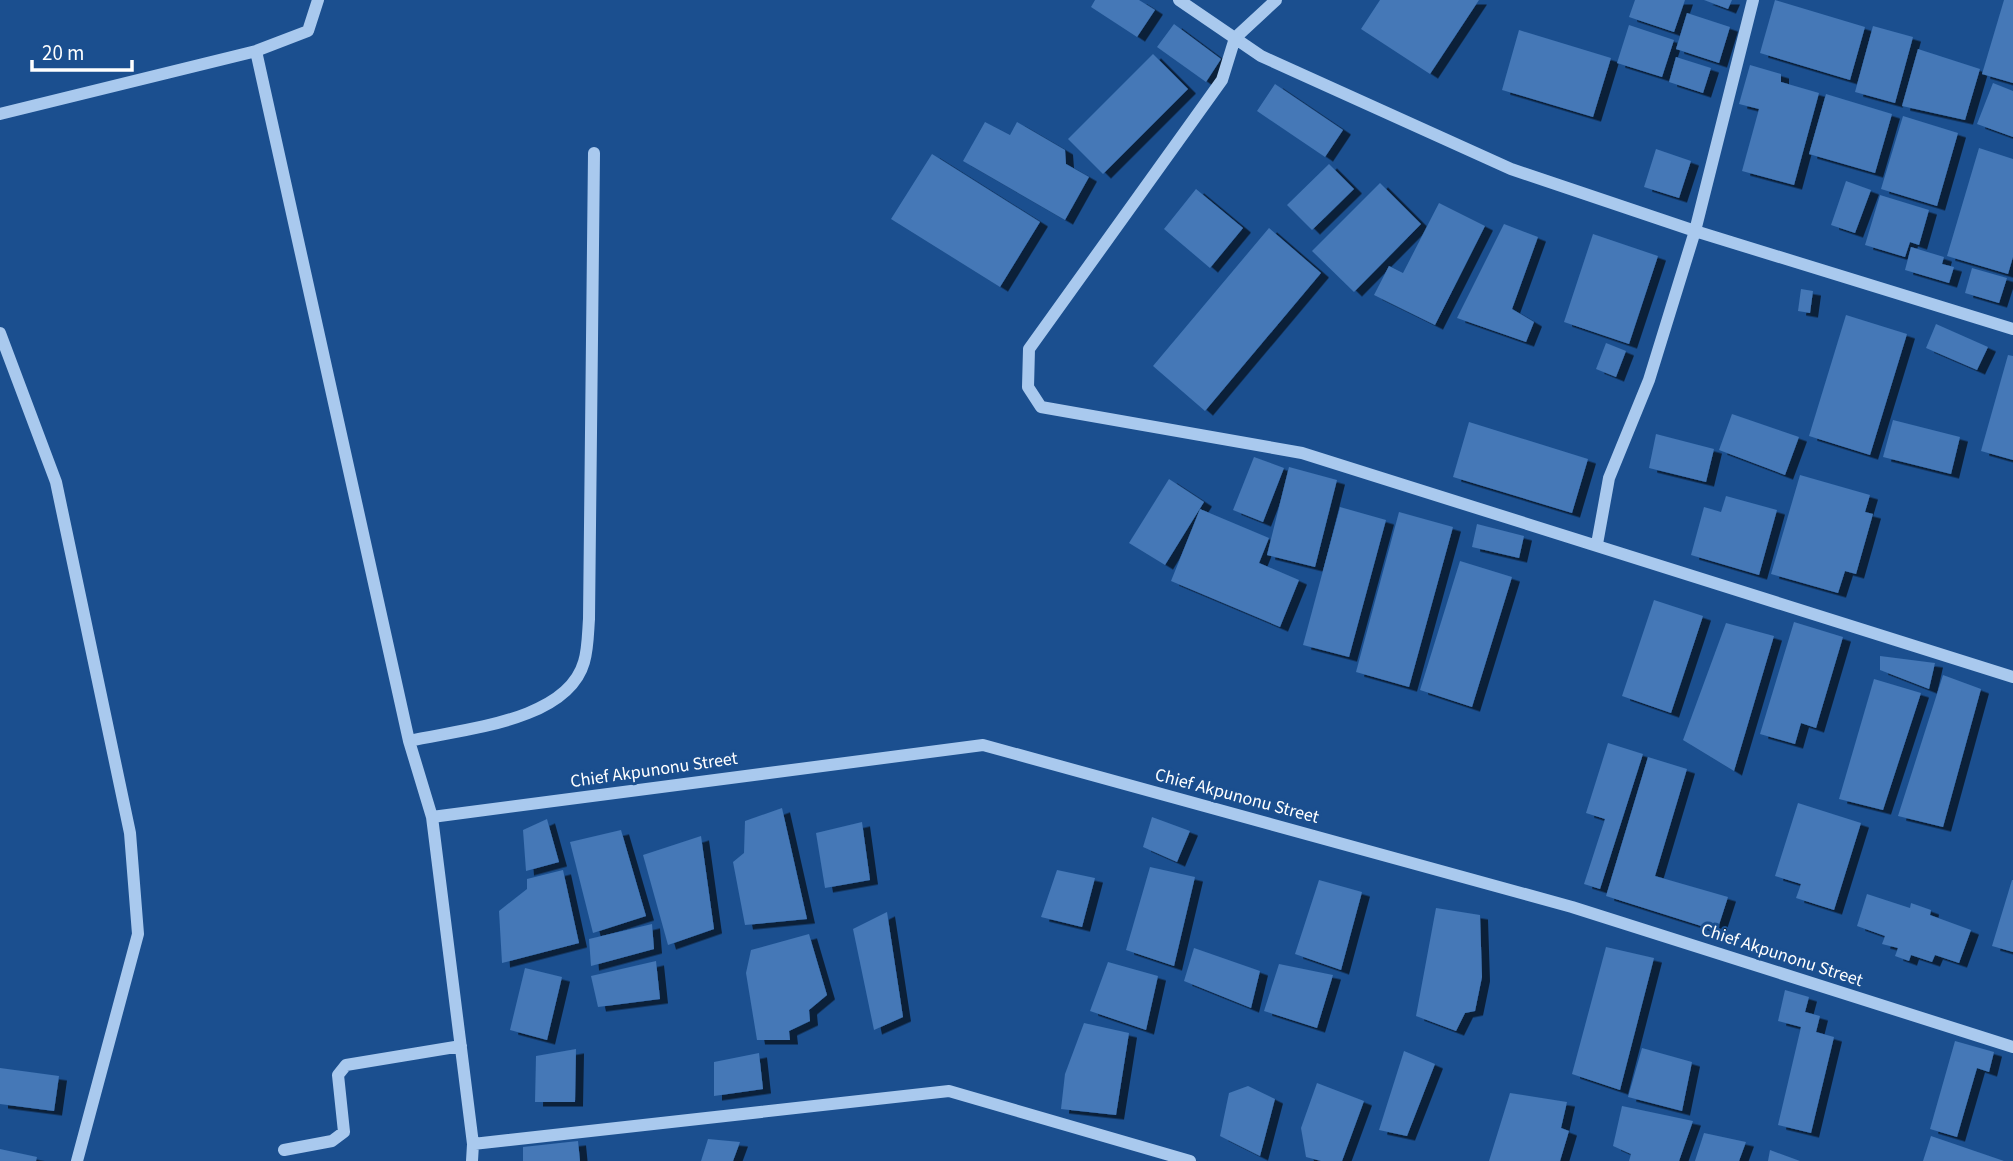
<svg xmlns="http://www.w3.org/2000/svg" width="2013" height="1161" viewBox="0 0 2013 1161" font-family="'Source Sans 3',sans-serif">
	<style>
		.building { fill: #4478b7; filter: url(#shadow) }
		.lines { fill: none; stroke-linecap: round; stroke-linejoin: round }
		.minor { stroke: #a9c9ee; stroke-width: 12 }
		.labels { text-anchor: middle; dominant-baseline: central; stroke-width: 6; stroke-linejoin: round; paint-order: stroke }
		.street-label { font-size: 18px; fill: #fff; stroke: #1b4f8f }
	</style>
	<defs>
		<filter id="shadow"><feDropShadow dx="8" dy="4.5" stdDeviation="0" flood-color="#0009"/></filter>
	</defs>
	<rect width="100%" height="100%" fill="#1b4f8f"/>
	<path class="building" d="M1095 0H1139L1155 10 1137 37 1091 7Z
		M1380 0H1479L1430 74 1361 29Z
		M1635 0H1685L1674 32 1629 17Z
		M1704 0H1732L1728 9Z
		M1775 0 1865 27 1850 80 1760 53Z
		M2004 0H2013V83L1982 74Z
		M1687 13 1730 27 1719 63 1676 49Z
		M1174 24 1221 59 1206 82 1157 47Z
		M1629 25 1674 40 1662 77 1617 63Z
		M1873 26 1913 37 1895 103 1855 92Z
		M1519 30 1611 58 1593 117 1502 90Z
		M1918 49 1980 69 1965 120 1902 106Z
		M1153 54 1188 89 1103 174 1068 139Z
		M1676 57 1711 68 1703 93 1669 82Z
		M1750 65 1781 74V82L1819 93 1794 185 1742 171 1759 109 1739 104Z
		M1993 83 2013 91V137L1977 124Z
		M1275 84 1343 130 1325 157 1257 111Z
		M1826 94 1892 114 1875 173 1809 154Z
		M1903 116 1958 133 1937 206 1881 189Z
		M985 122 1010 135 1017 122 1065 150 1066 164 1089 177 1065 220 963 161Z
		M1979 148 2013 159V257L2008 274 1947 256Z
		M1656 149 1691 161 1679 198 1644 187Z
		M932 154 1040 222 1000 287 891 219Z
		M1329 164 1354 189 1312 230 1287 205Z
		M1846 181 1871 190 1855 233 1831 225Z
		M1380 183 1421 224 1354 292 1312 251Z
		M1196 189 1243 228 1210 268 1164 229Z
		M1880 195 1929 210 1919 245 1910 242 1905 257 1865 245Z
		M1439 203 1485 226 1435 325 1374 295 1389 266 1403 273Z
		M1504 224 1538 237 1512 309 1534 322 1526 342 1457 318Z
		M1269 228 1321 273 1205 411 1153 366Z
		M1593 234 1658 256 1629 344 1564 322Z
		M1911 247 1944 257 1942 264 1954 267 1949 283 1905 270Z
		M1972 268 2007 278 1999 303 1965 293Z
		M1801 289 1813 291 1810 313 1798 311Z
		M1846 315 1907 334 1870 455 1809 436Z
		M1936 324 1988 347 1977 370 1926 348Z
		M1606 343 1626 351 1616 377 1596 369Z
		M2008 355 2013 356V460L1981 451Z
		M1732 414 1799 437 1785 475 1719 450Z
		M1893 420 1960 437 1951 474 1883 457Z
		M1469 422 1588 459 1572 513 1453 477Z
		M1656 434 1714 449 1706 482 1649 468Z
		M1254 457 1284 468 1263 522 1233 510Z
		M1289 467 1337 480 1315 567 1267 555Z
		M1800 475 1870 495 1865 512 1873 514 1856 574 1845 571 1838 593 1771 574Z
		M1169 479 1204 502 1165 565 1129 543Z
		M1726 496 1777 510 1759 575 1691 555 1704 507 1721 512Z
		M1340 507 1386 520 1349 657 1303 645Z
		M1200 509 1269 538 1259 563 1299 580 1280 627 1171 581Z
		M1399 512 1453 527 1409 687 1356 672Z
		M1477 524 1524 536 1519 558 1472 547Z
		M1460 561 1512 577 1472 707 1420 690Z
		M1654 600 1703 616 1671 713 1622 696Z
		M1794 622 1843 637 1816 728 1801 723 1795 744 1760 734Z
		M1726 623 1774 636 1734 771 1683 740Z
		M1880 656 1935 663 1929 689 1880 670Z
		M1943 675 1981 689 1943 827 1898 816Z
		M1874 679 1921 693 1883 810 1839 799Z
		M1608 743 1643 754 1600 889 1584 884 1605 819 1586 813Z
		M1648 757 1687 769 1655 876 1728 897 1717 931 1606 896Z
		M1798 803 1861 823 1834 910 1796 898 1801 884 1775 876Z
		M782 808 807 919 745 925 733 862 744 853 745 821Z
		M1152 817 1190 831 1177 862 1143 847Z
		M547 819 559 862 526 871 523 830Z
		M862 822 870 880 825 888 816 833Z
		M621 830 646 916 593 933 570 842Z
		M701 836 714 929 668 945 643 855Z
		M1150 867 1195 877 1174 966 1126 950Z
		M563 870 579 943 502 963 499 911 527 889V879Z
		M1057 870 1095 878 1082 927 1041 917Z
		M1319 880 1362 892 1341 970 1295 954Z
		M2012 880H2013V952L1992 946Z
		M1867 894 1910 908 1911 903 1931 910 1930 915 1971 930 1959 963 1935 955 1932 962 1911 955 1909 961 1895 956 1898 948 1882 944 1885 936 1857 926Z
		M1436 908 1480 915 1482 977 1475 1011 1465 1013 1456 1031 1416 1016Z
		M887 912 903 1017 874 1030 853 929Z
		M652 924 654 949 591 966 589 939Z
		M809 934 827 995 809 1010 810 1021 789 1031 790 1040H757L746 973 751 950Z
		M1606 947 1654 958 1620 1090 1572 1074Z
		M1194 948 1260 971 1251 1008 1184 981Z
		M656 961 660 999 598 1007 591 976Z
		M1108 962 1158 976 1146 1030 1090 1011Z
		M1279 964 1333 975 1317 1028 1264 1011Z
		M525 968 562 977 547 1040 510 1030Z
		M1785 990 1809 997 1805 1012 1820 1016 1816 1032 1834 1037 1811 1133 1778 1125 1801 1027 1778 1021Z
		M1084 1023 1129 1033 1116 1115 1061 1109 1065 1074Z
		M1955 1041 1994 1052 1989 1072 1977 1068 1957 1137 1930 1129Z
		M1642 1048 1692 1062 1682 1111 1628 1097Z
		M576 1049 575 1102H535L536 1056Z
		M1404 1051 1435 1064 1407 1136 1379 1130Z
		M759 1053 763 1089 714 1096V1062Z
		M0 1068 59 1076 54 1111 0 1104Z
		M1317 1083 1364 1101 1342 1161H1321L1306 1157 1301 1128Z
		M1248 1086 1275 1099 1260 1156 1220 1136 1229 1093Z
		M1510 1093 1567 1102 1561 1128 1569 1131 1560 1161H1489Z
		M1622 1106 1693 1121 1679 1161H1629L1631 1154 1613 1146Z
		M1704 1133 1746 1142 1739 1161H1695Z
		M1931 1136 2004 1161H1923Z
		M708 1139 740 1142 733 1161H701Z
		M578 1141 580 1161H523V1147Z
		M0 1149 37 1157 36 1161H0Z
		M1770 1150 1800 1161H1768Z"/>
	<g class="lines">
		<path class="minor" d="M1179 0 1261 56 1511 169 1695 231 2013 329
			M1276 0 1235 38 1222 80 1029 349 1028 387 1041 407 1302 453 2013 677
			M256 51 409 741 432 817 473 1144 472 1161
			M0 114 256 51 308 31 318 0
			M0 333 56 482 130 833 138 934 77 1161
			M1597 544 1609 478 1649 380 1695 231 1753 0
			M409 741C461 729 567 722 584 662 588 649 588 632 589 619L594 153
			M432 817 983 745 1572 907 2013 1047
			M473 1144 949 1091 1190 1161
			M284 1150 332 1141 344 1132 338 1075 346 1065 461 1046"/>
	</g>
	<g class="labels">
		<g class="street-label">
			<text transform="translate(654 770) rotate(-8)">Chief Akpunonu Street</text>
			<text transform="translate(1237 796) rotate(15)">Chief Akpunonu Street</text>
			<text transform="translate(1782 955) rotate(18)">Chief Akpunonu Street</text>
		</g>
	</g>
	<path d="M32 60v10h100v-10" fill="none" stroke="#ffffff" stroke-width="3.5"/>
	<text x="42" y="60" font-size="21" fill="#ffffff" stroke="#1b4f8f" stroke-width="5" paint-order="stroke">20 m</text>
</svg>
